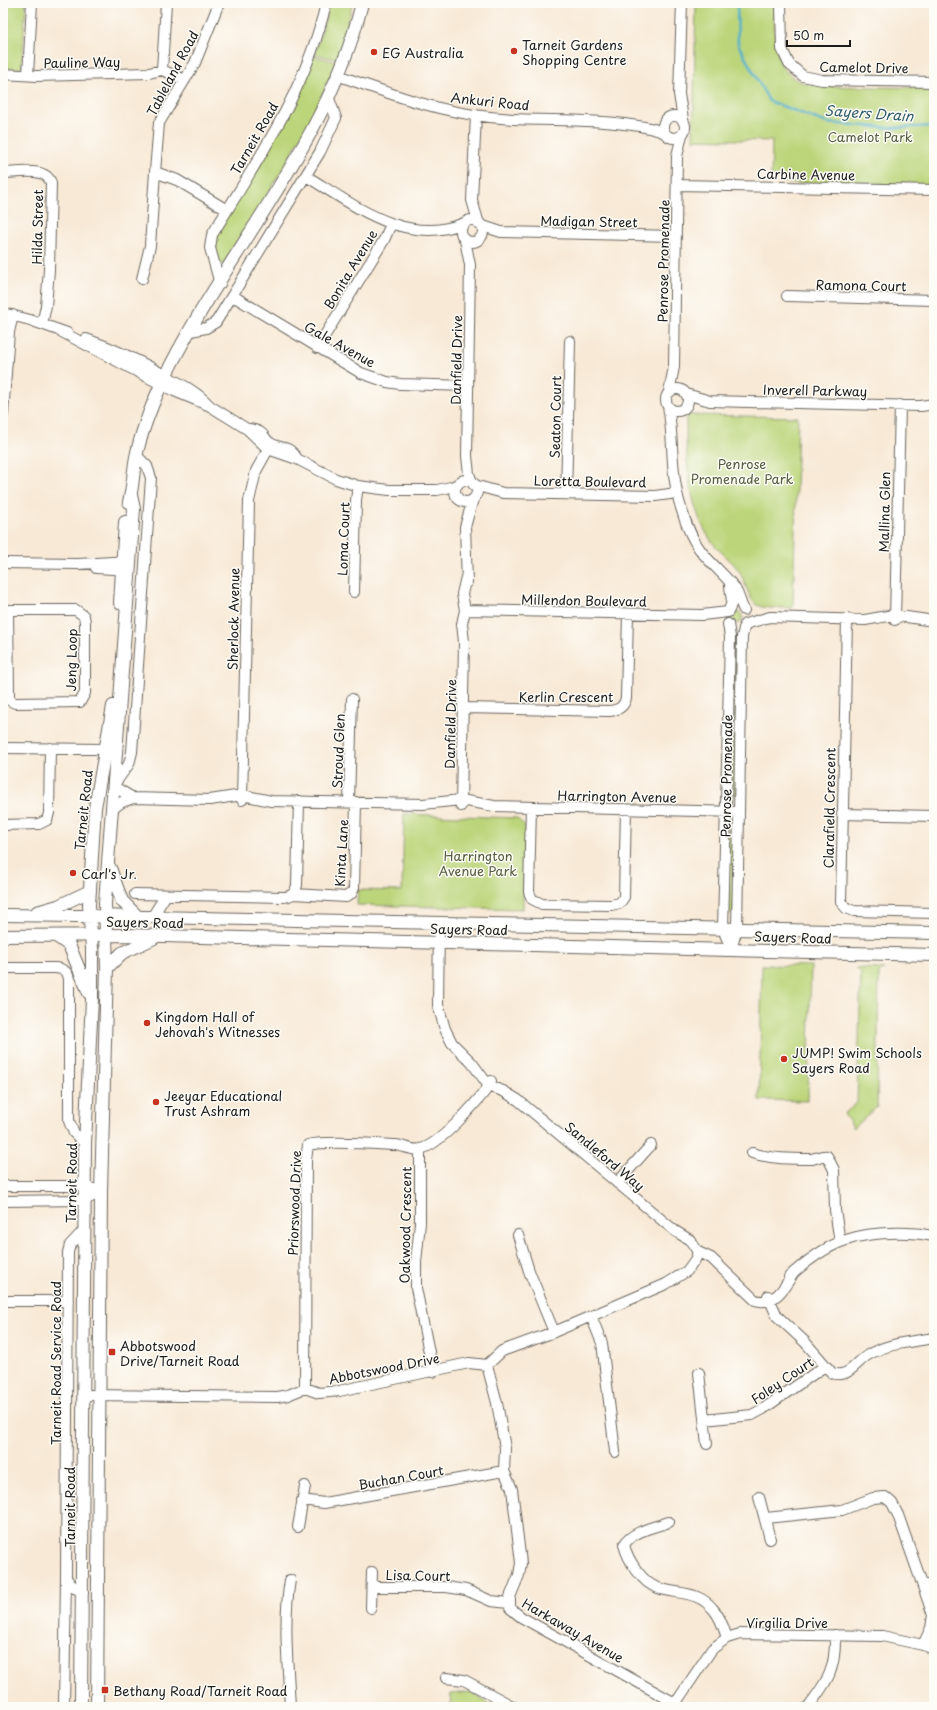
<svg xmlns="http://www.w3.org/2000/svg" width="937" height="1710" viewBox="0 0 937 1710" font-family="'Playpen Sans',sans-serif">
	<style>
		.green { fill: #bcd57a; stroke: #6c784b }
		.lines { fill: none; stroke-linecap: round; stroke-linejoin: round }
		.stream { stroke: #4caecb; stroke-width: 2.5 }
		.minor-casing { stroke: #69645d; stroke-width: 12 }
		.major-casing { stroke: #69645d; stroke-width: 14 }
		.minor { stroke: #fff; stroke-width: 10 }
		.major { stroke: #fff; stroke-width: 12 }
		.poi-dot { fill: #c8321e; stroke: #fdfcf7; stroke-width: 1.5 }
		.labels { text-anchor: middle; dominant-baseline: central; stroke-width: 3; stroke-linejoin: round; paint-order: stroke }
		.poi-label { font-size: 13px; fill: #1c1c1c; stroke: #fdfcf7; text-anchor: start }
		.street-label { font-size: 13px; fill: #1c1c1c; stroke: #fdfcf7 }
		.park-label { font-size: 13px; fill: #545d3d; stroke: #fdfcf7 }
		.water-label { font-size: 14px; font-style: italic; fill: #325e6b; stroke: #fdfcf7 }
	</style>
	<rect width="100%" height="100%" fill="#fdfcf7"/>
	<filter id="ink" filterUnits="userSpaceOnUse"><feTurbulence type="fractalNoise" baseFrequency=".025" numOctaves="2"/><feDisplacementMap in="SourceGraphic" scale="8" xChannelSelector="R" yChannelSelector="G"/><feConvolveMatrix kernelMatrix="1 2 1 2 8 2 1 2 1" color-interpolation-filters="sRGB"/></filter>
	<filter id="wash" filterUnits="userSpaceOnUse"><feTurbulence type="fractalNoise" baseFrequency=".012" numOctaves="4" result="noise"/><feDisplacementMap in="SourceGraphic" scale="16" xChannelSelector="R" yChannelSelector="G"/><feGaussianBlur stdDeviation="0.9" result="paint"/><feColorMatrix in="noise" values="0 0 0 0 0 0 0 0 0 0 0 0 0 0 0 0 0 1.4 0 .05"/><feComposite in="paint" operator="in"/></filter>
	<g filter="url(#wash)">
		<rect width="100%" height="100%" fill="#f8e9d6"/>
		<path class="green" d="M3 3H26L22 67 19 69 3 68Z
			M330 3H353L337 59H335L315 54Z
			M696 3H775C774 42 770 83 822 86L934 88V186L786 183V178L771 177 772 141 693 139Z
			M314 56 336 62C308 134 265 198 224 264H219L214 245 215 236Z
			M690 415 798 417 793 608C783 607 766 610 757 605 749 601 745 580 739 571 732 560 720 553 712 542 687 506 686 460 686 418Z
			M731.5 618a5.5 5.5 0 1 1 11 0a5.5 5.5 0 1 1-11 0Z
			M734 638H738L737 794H729Z
			M404 814 517 818 525 826 523 909 357 905 358 890 402 891Z
			M731 825 736 826 734 913H728V826Z
			M762 965 811 966 808 1101 759 1100Z
			M856 968 884 969 879 973 877 1107 854 1128 844 1114 857 1103 861 973Z
			M470 1692 495 1707H450L451 1694Z"/>
		<g class="lines">
			<path class="stream" d="M737 3 738 44 769 101 827 123 891 128 934 126"/>
		</g>
	</g>
	<g filter="url(#ink)">
		<g class="lines">
			<g class="minor-casing">
				<path id="minor" d="M166 3 162 70 185 80
					M219 3 195 63 159 123 155 172 177 180 227 210
					M682 3 679 94 683 119
					M781 3 782 49 789 64 803 76 822 80 934 82
					M3 74 37 76 149 73 162 70
					M28 75 32 3
					M337 75C389 93 434 111 490 117 534 122 579 118 624 124 639 126 651 127 665 133
					M476 115 472 200 479 224
					M663 127a11 11 0 1 1 22 0a11 11 0 1 1-22 0Z
					M3 173C16 173 46 166 51 183L49 270 46 306 42 324
					M306 176C354 205 406 247 464 223
					M677 185 934 190
					M461 231a11 11 0 1 1 22 0a11 11 0 1 1-22 0Z
					M480 225 501 232 676 236
					M465 240 470 265 467 456 469 474 473 484
					M142 279 150 246 155 172
					M220 284 210 248 212 235C257 161 307 89 326 3
					M233 296 361 373 387 382 400 384 468 386
					M787 296 934 300
					M3 313 30 320 67 333
					M191 331 206 328 216 322 320 152 336 118 328 96
					M62 332 174 391 210 406 247 429 268 449 297 459 336 479 358 486 389 490H437L451 487 458 484
					M86 339C115 349 142 362 168 377 183 385 197 392 209 405
					M317 348 384 240 391 224
					M666 400a11 11 0 1 1 22 0a11 11 0 1 1-22 0Z
					M669 392 674 367 677 156 682 135
					M686 394 710 401 921 406 934 404
					M668 406C674 438 670 469 679 501 684 518 690 537 701 551 711 564 724 574 734 587 739 594 740 603 744 610
					M3 414 9 332 13 315
					M249 429C268 432 261 438 272 444 284 450 286 444 296 457
					M455 491a11 11 0 1 1 22 0a11 11 0 1 1-22 0Z
					M474 485 503 493 655 496 677 493
					M566 494 570 341
					M3 563 78 564 130 561
					M96 568 130 570
					M467 582 465 527 473 499
					M354 592 356 500 358 486
					M3 610H76L84 616 85 622V693L80 702 15 703 9 700V693L3 688
					M8 610 9 693
					M465 610 702 615 728 612
					M729 610 732 602 730 586
					M847 619 841 902 846 908 854 911 934 913
					M895 620 900 405
					M728 624 730 637 723 929 731 949
					M745 624 770 617 865 620 893 615 934 621
					M463 708 610 711C619 710 624 707 626 698L628 614
					M3 748 104 749
					M133 798 113 786 129 764 132 752 151 478 147 466 136 455
					M242 800 249 501 256 471 271 444
					M349 802 352 699
					M461 806 464 642 462 624 465 610 462 594 466 577
					M531 807 529 892 532 899 542 904 611 905 620 903 624 897 626 809
					M111 810 122 802 133 798 210 800 242 795 271 801 423 804 461 800 494 806 739 812
					M842 814 934 816
					M3 825 39 824 47 820 49 813 50 748
					M135 894 282 897C291 897 295 894 297 885L299 801
					M294 894 346 897 352 893 354 888 356 802
					M152 917 166 895
					M439 924 438 1005 445 1029 452 1043 472 1063 489 1086 503 1091 518 1100 675 1231 690 1240 698 1252 711 1258 755 1300C775 1306 785 1287 794 1272
					M731 949 737 929 742 637 745 624
					M3 968H56C63 969 68 971 69 979V1121L74 1133 85 1144
					M420 1150V1223L416 1262V1288L433 1372
					M752 1153C771 1159 792 1159 812 1159 817 1158 822 1155 827 1156L834 1170 835 1210 840 1242
					M617 1183 651 1145
					M3 1186H85L101 1192
					M3 1201 85 1200 101 1192
					M518 1235 529 1271 554 1332
					M789 1277C828 1241 856 1231 909 1233 918 1233 926 1235 934 1236
					M768 1296 777 1316 805 1342 832 1373C848 1379 855 1363 868 1355 888 1343 911 1342 934 1338
					M3 1301H68
					M591 1316 602 1343 615 1452
					M487 1365 497 1403 505 1448 504 1471 512 1489 521 1563 519 1575 510 1597V1608L521 1617 675 1703
					M699 1373 707 1444
					M305 1388 306 1160 308 1145C327 1140 376 1144 396 1145 403 1146 414 1151 420 1149 439 1146 477 1102 489 1086L491 1081
					M84 1395 277 1397 288 1395 305 1388 319 1393 339 1391 469 1363 487 1365 502 1351 554 1332 666 1284 687 1271 695 1260 698 1252
					M704 1420 752 1415 763 1409 825 1366
					M759 1497 770 1539
					M302 1500 324 1503 504 1471
					M766 1518 842 1510 873 1498 885 1497 892 1503 898 1515 933 1615 931 1628 923 1645
					M669 1522C655 1527 632 1531 624 1545 628 1560 642 1583 658 1588 679 1595 698 1590 714 1610 721 1618 724 1629 727 1638
					M298 1527 305 1486
					M290 1580C283 1622 288 1665 290 1707
					M372 1587H446L466 1590 491 1601 509 1603
					M923 1587 934 1583
					M83 1591 74 1588 66 1578 68 1252 70 1245 85 1229
					M371 1608 372 1572
					M446 1678 464 1680 514 1707
					M64 1707 66 1578
					M673 1707 712 1649 727 1638 740 1634 882 1636 923 1645 934 1649
					M808 1707C828 1681 836 1669 835 1635"/>
			</g>
			<g class="major-casing">
				<path id="major" d="M129 502C133 487 133 472 136 457 141 433 151 407 161 385 222 256 328 145 362 3
					M120 603 125 522
					M110 868 122 901 138 917
					M37 912 58 906 90 891
					M3 915 152 917 934 933
					M3 936 124 935 934 955
					M56 936 69 945 89 993
					M107 968 122 953 154 938
					M81 1707 85 1144 92 999V949L89 905 95 808 113 706
					M97 1707 101 1192 107 968 105 903 134 509 131 495"/>
			</g>
			<use href="#minor" class="minor"/>
			<use href="#major" class="major"/>
		</g>
	</g>
	<g class="poi-dot">
		<circle cx="514" cy="51" r="4"/>
		<circle cx="374" cy="52" r="4"/>
		<circle cx="73" cy="873" r="4"/>
		<circle cx="147" cy="1023" r="4"/>
		<circle cx="784" cy="1059" r="4"/>
		<circle cx="156" cy="1102" r="4"/>
		<rect x="108" y="1348" width="8" height="8" rx="2"/>
		<rect x="101" y="1686" width="8" height="8" rx="2"/>
	</g>
	<g class="labels">
		<g class="poi-label">
			<text x="522" y="44">Tarneit Gardens<tspan x="522" dy="15">Shopping Centre</tspan></text>
			<text x="382" y="52">EG Australia</text>
			<text x="81" y="873">Carl's Jr.</text>
			<text x="155" y="1016">Kingdom Hall of<tspan x="155" dy="15">Jehovah's Witnesses</tspan></text>
			<text x="792" y="1052">JUMP! Swim Schools<tspan x="792" dy="15">Sayers Road</tspan></text>
			<text x="164" y="1095">Jeeyar Educational<tspan x="164" dy="15">Trust Ashram</tspan></text>
			<text x="120" y="1345">Abbotswood<tspan x="120" dy="15">Drive/Tarneit Road</tspan></text>
			<text x="113" y="1690">Bethany Road/Tarneit Road</text>
		</g>
		<g class="street-label">
			<text transform="translate(82 62) rotate(-1)">Pauline Way</text>
			<text transform="translate(864 67) rotate(1)">Camelot Drive</text>
			<text transform="translate(172 73) rotate(-62)">Tableland Road</text>
			<text transform="translate(490 101) rotate(6)">Ankuri Road</text>
			<text transform="translate(254 138) rotate(-60)">Tarneit Road</text>
			<text transform="translate(806 174) rotate(1)">Carbine Avenue</text>
			<text transform="translate(589 221) rotate(1)">Madigan Street</text>
			<text transform="translate(37 227) rotate(-89)">Hilda Street</text>
			<text transform="translate(663 261) rotate(-89)">Penrose Promenade</text>
			<text transform="translate(350 269) rotate(-59)">Bonita Avenue</text>
			<text transform="translate(861 285) rotate(1)">Ramona Court</text>
			<text transform="translate(340 344) rotate(29)">Gale Avenue</text>
			<text transform="translate(456 360) rotate(-89)">Danfield Drive</text>
			<text transform="translate(815 390) rotate(1)">Inverell Parkway</text>
			<text transform="translate(555 417) rotate(-89)">Seaton Court</text>
			<text transform="translate(590 481) rotate(1)">Loretta Boulevard</text>
			<text transform="translate(884 512) rotate(-89)">Mallina Glen</text>
			<text transform="translate(343 539) rotate(-88)">Loma Court</text>
			<text transform="translate(584 600) rotate(1)">Millendon Boulevard</text>
			<text transform="translate(233 619) rotate(-89)">Sherlock Avenue</text>
			<text transform="translate(71 660) rotate(-89)">Jeng Loop</text>
			<text x="566" y="696">Kerlin Crescent</text>
			<text transform="translate(450 724) rotate(-89)">Danfield Drive</text>
			<text transform="translate(338 751) rotate(-88)">Stroud Glen</text>
			<text transform="translate(726 776) rotate(-89)">Penrose Promenade</text>
			<text transform="translate(617 796) rotate(1)">Harrington Avenue</text>
			<text transform="translate(829 808) rotate(-89)">Clarafield Crescent</text>
			<text transform="translate(83 810) rotate(-84)">Tarneit Road</text>
			<text transform="translate(341 853) rotate(-87)">Kinta Lane</text>
			<text transform="translate(145 922) rotate(1)">Sayers Road</text>
			<text transform="translate(469 929) rotate(1)">Sayers Road</text>
			<text transform="translate(793 937) rotate(2)">Sayers Road</text>
			<text transform="translate(605 1156) rotate(40)">Sandleford Way</text>
			<text transform="translate(71 1183) rotate(-89)">Tarneit Road</text>
			<text transform="translate(294 1203) rotate(-88)">Priorswood Drive</text>
			<text transform="translate(405 1225) rotate(-89)">Oakwood Crescent</text>
			<text transform="translate(55 1363) rotate(-90)">Tarneit Road Service Road</text>
			<text transform="translate(384 1368) rotate(-11)">Abbotswood Drive</text>
			<text transform="translate(782 1380) rotate(-34)">Foley Court</text>
			<text transform="translate(401 1477) rotate(-10)">Buchan Court</text>
			<text transform="translate(69 1507) rotate(-90)">Tarneit Road</text>
			<text transform="translate(418 1575) rotate(1)">Lisa Court</text>
			<text x="787" y="1622">Virgilia Drive</text>
			<text transform="translate(573 1630) rotate(30)">Harkaway Avenue</text>
		</g>
		<g class="park-label">
			<text x="870" y="136">Camelot Park</text>
			<text x="742" y="463">Penrose<tspan x="742" dy="15">Promenade Park</tspan></text>
			<text x="478" y="855">Harrington<tspan x="478" dy="15">Avenue Park</tspan></text>
		</g>
		<g class="water-label">
			<text transform="translate(869 113) rotate(4)">Sayers Drain</text>
		</g>
	</g>
	<rect width="937" height="1710" fill="none" stroke="#fdfcf7" stroke-width="16"/>
	<path d="M787 40v6h63v-6" fill="none" stroke="#1c1c1c" stroke-width="2"/>
	<text x="793" y="40" font-size="12" fill="#1c1c1c" stroke="#fdfcf7" stroke-width="3" paint-order="stroke">50 m</text>
</svg>
